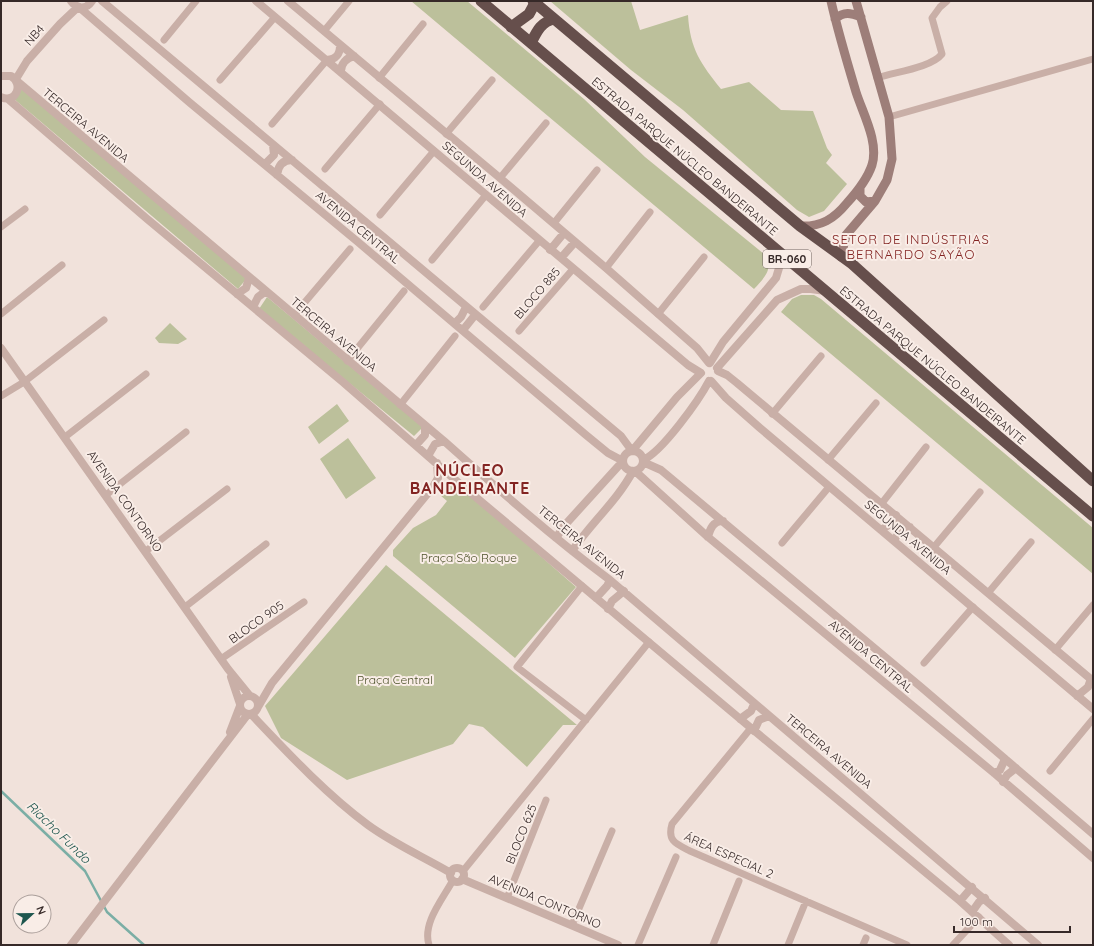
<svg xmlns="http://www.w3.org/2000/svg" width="1094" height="946" viewBox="0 0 1094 946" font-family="Quicksand,sans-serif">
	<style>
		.green { fill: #bcc09b }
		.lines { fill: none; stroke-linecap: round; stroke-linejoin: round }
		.stream { stroke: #7baea5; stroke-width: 2.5 }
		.minor { stroke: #c9afa7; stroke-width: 7 }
		.tertiary { stroke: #c9afa7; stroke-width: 8 }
		.secondary { stroke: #9d7e79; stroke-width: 9 }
		.trunk { stroke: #664f4c; stroke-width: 11 }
		.labels { text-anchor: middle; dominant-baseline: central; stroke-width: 4; stroke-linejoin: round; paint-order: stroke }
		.shield { fill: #f9ede7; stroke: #706461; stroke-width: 1 }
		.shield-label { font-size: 11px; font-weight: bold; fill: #362928 }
		.street-label { font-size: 12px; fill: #362928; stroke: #f9ede7 }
		.park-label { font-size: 12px; fill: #4e532c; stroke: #f9ede7 }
		.neighbourhood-label { font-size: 13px; letter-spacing: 1px; fill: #832422; stroke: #f9ede7 }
		.water-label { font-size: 13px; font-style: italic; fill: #1e564e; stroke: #f9ede7 }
		.district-label { font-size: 16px; font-weight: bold; letter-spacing: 1px; fill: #832422; stroke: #f9ede7 }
	</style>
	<rect width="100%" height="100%" fill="#f1e2db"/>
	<path class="green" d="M411 1H467L584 99 645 157 764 254C775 268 764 278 754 289Z
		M550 1H631L640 30 688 15C690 49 701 64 721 89L749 82 781 110 813 111 827 148 832 155 826 163 847 184 824 211 809 217 797 210 683 110 631 70Z
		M22 89 247 278 238 289 14 99Z
		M801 295H814L821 299 1093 528V574L781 312 792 299Z
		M267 297 423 427 414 436 259 309Z
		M170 323 187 339 178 344 159 343 155 338Z
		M337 404 349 421 319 444 308 427Z
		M348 438 376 478 346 499 320 459Z
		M451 483 459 485 576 587 515 658 393 556V550L413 528 436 515 447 501 440 495 445 487Z
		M386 565 577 725H563L527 767 483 727 469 724 453 744 347 780 281 738 265 706Z"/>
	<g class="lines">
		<path class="stream" d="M1 791 85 871 107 912 144 945"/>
		<path class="minor" d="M324 31 349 1
			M164 40 196 1
			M379 78 423 24
			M877 78C894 72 931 68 942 54L932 18 940 7 947 1
			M220 80 275 17
			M889 117 1093 59
			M272 124 327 60
			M446 134 492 80
			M325 169 380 104
			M500 178 546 123
			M380 215 434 151
			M554 223 597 170
			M1 227 25 209
			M432 260 486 195
			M606 268 650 212
			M483 307 539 241
			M1 314 62 265
			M658 314 704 257
			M294 315 350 249
			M519 331 573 269
			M347 361 404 291
			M1 396 24 382 104 320
			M400 405 455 336
			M772 414 821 356
			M65 437 146 374
			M828 460 876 403
			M106 495 186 432
			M882 503 926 447
			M782 543 829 487
			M934 547 980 492
			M146 551 227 489
			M582 586 517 667 586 720
			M988 593 1031 542
			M185 607 266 544
			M1055 650 1093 605
			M221 659 304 602
			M924 663 973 607
			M751 728 672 824C667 841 676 844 690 851L907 945
			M1050 771 1093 719
			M463 871 649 642
			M507 898 546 800
			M572 925 612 831
			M429 945C422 923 443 899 453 880
			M638 945 676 857
			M713 945 739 881
			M788 945 806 901
			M863 945 866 938
			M953 945 979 917"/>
		<path class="tertiary" d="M71 1C77 9 86 10 92 1
			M102 1 621 436 632 451 677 397 701 373 688 365 256 1
			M288 1 500 178 606 268 697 348 709 363
			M80 8 189 102 358 242 586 435 608 453 623 461 564 526 556 538
			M327 60C337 59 340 54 340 45
			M341 71C341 64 346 58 354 56
			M1 76H11C24 84 16 104 1 97
			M16 79 27 61 60 24 78 7
			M17 81 444 441C498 489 552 537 610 580L1038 945
			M8 99 146 218 344 383 453 478 751 728 960 901 1009 945
			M265 164 274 155 273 145
			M277 175C278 166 282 160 292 160
			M550 250 564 233
			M561 258 575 242
			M237 294 246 288 249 278
			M253 307 258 297 266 291
			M455 323 461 317 466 307
			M463 330 475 315
			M1 348 228 669 250 696
			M710 363 723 342 776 278 779 268 773 248
			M717 368 777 300 801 289H811L825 291
			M718 371 727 375 737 383 1093 681
			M711 381 726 398 760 428 1093 709
			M416 445 425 435V426
			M623 461a10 10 0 1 1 20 0a10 10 0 1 1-20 0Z
			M428 456 435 444 444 441
			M643 460C662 452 699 400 709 381
			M643 462 661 470 921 687 1093 834
			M635 471 708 537 994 773 1093 858
			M564 526 580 539
			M881 530 892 523 896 515
			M708 537C710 529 713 521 723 521
			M894 540 901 530 910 527
			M572 551C591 523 617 501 633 471
			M596 598 607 586 610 580
			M608 609 612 601 624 591
			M231 677 240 704
			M1077 696 1088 687 1091 679
			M240 705a9 9 0 1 1 18 0a9 9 0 1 1-18 0Z
			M258 707 272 683 433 487 438 478 437 463
			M251 714C288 753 325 793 368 825 394 844 424 857 451 873
			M740 719 751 711 754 704
			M754 731 759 720 769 716
			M230 732 240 706
			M994 773 1000 770 1005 759
			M1003 782 1007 775 1016 768
			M450 875a7 7 0 1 1 14 0a7 7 0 1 1-14 0Z
			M462 879 618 945
			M960 901 972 887
			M972 912 979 902 985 898
			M71 945 248 714"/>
		<path class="secondary" d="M835 19C844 11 851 13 861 17
			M860 189V196L866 202 875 201
			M800 226C821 227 834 219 847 203 857 192 867 180 872 165 879 142 863 114 856 92 847 62 838 32 831 1
			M841 257 846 235 875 201 887 180 892 159 889 117 856 1"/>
		<path class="trunk" d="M481 1 1093 516
			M533 1 800 226 851 263 1093 481
			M511 27 529 14 535 3
			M531 43C537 31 541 22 554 19"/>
	</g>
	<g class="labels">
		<rect class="shield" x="763" y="250" width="48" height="18" rx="3"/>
		<g class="shield-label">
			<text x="787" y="259">BR-060</text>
		</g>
		<g class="street-label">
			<text transform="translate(34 35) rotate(-48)">NB4</text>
			<text transform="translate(86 125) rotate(40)">TERCEIRA AVENIDA</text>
			<text transform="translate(685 156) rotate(40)">ESTRADA PARQUE NÚCLEO BANDEIRANTE</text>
			<text transform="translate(485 179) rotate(41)">SEGUNDA AVENIDA</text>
			<text transform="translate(358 227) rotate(40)">AVENIDA CENTRAL</text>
			<text transform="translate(537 293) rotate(-49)">BLOCO 885</text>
			<text transform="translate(334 334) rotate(40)">TERCEIRA AVENIDA</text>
			<text transform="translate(933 365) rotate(40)">ESTRADA PARQUE NÚCLEO BANDEIRANTE</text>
			<text transform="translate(125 501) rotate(55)">AVENIDA CONTORNO</text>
			<text transform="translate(908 537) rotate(40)">SEGUNDA AVENIDA</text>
			<text transform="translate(582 542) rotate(39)">TERCEIRA AVENIDA</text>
			<text transform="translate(256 622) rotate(-35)">BLOCO 905</text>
			<text transform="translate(871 656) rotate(40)">AVENIDA CENTRAL</text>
			<text transform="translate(829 751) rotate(40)">TERCEIRA AVENIDA</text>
			<text transform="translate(521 834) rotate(-68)">BLOCO 625</text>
			<text transform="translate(729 855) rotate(24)">ÁREA ESPECIAL 2</text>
			<text transform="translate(545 901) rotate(23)">AVENIDA CONTORNO</text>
		</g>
		<g class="park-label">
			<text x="469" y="557">Praça São Roque</text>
			<text x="395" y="679">Praça Central</text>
		</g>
		<g class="neighbourhood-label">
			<text x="911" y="239">SETOR DE INDÚSTRIAS<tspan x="911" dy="15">BERNARDO SAYÃO</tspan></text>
		</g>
		<g class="water-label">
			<text transform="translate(59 832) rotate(44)">Riacho Fundo</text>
		</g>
		<g class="district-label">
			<text x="470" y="470">NÚCLEO<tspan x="470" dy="18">BANDEIRANTE</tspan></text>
		</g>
	</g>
	<rect width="1094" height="946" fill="none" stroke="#362928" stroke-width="4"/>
	<g transform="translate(32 914) rotate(68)"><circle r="19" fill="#f9ede7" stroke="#ab9f9b"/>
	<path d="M0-3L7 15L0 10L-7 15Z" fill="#1e564e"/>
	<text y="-6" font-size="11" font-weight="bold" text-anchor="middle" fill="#362928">N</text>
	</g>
	<path d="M954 926v6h116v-6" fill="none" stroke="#362928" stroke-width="2"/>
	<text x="960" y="926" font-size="12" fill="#362928" stroke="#f9ede7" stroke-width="3" paint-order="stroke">100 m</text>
</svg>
